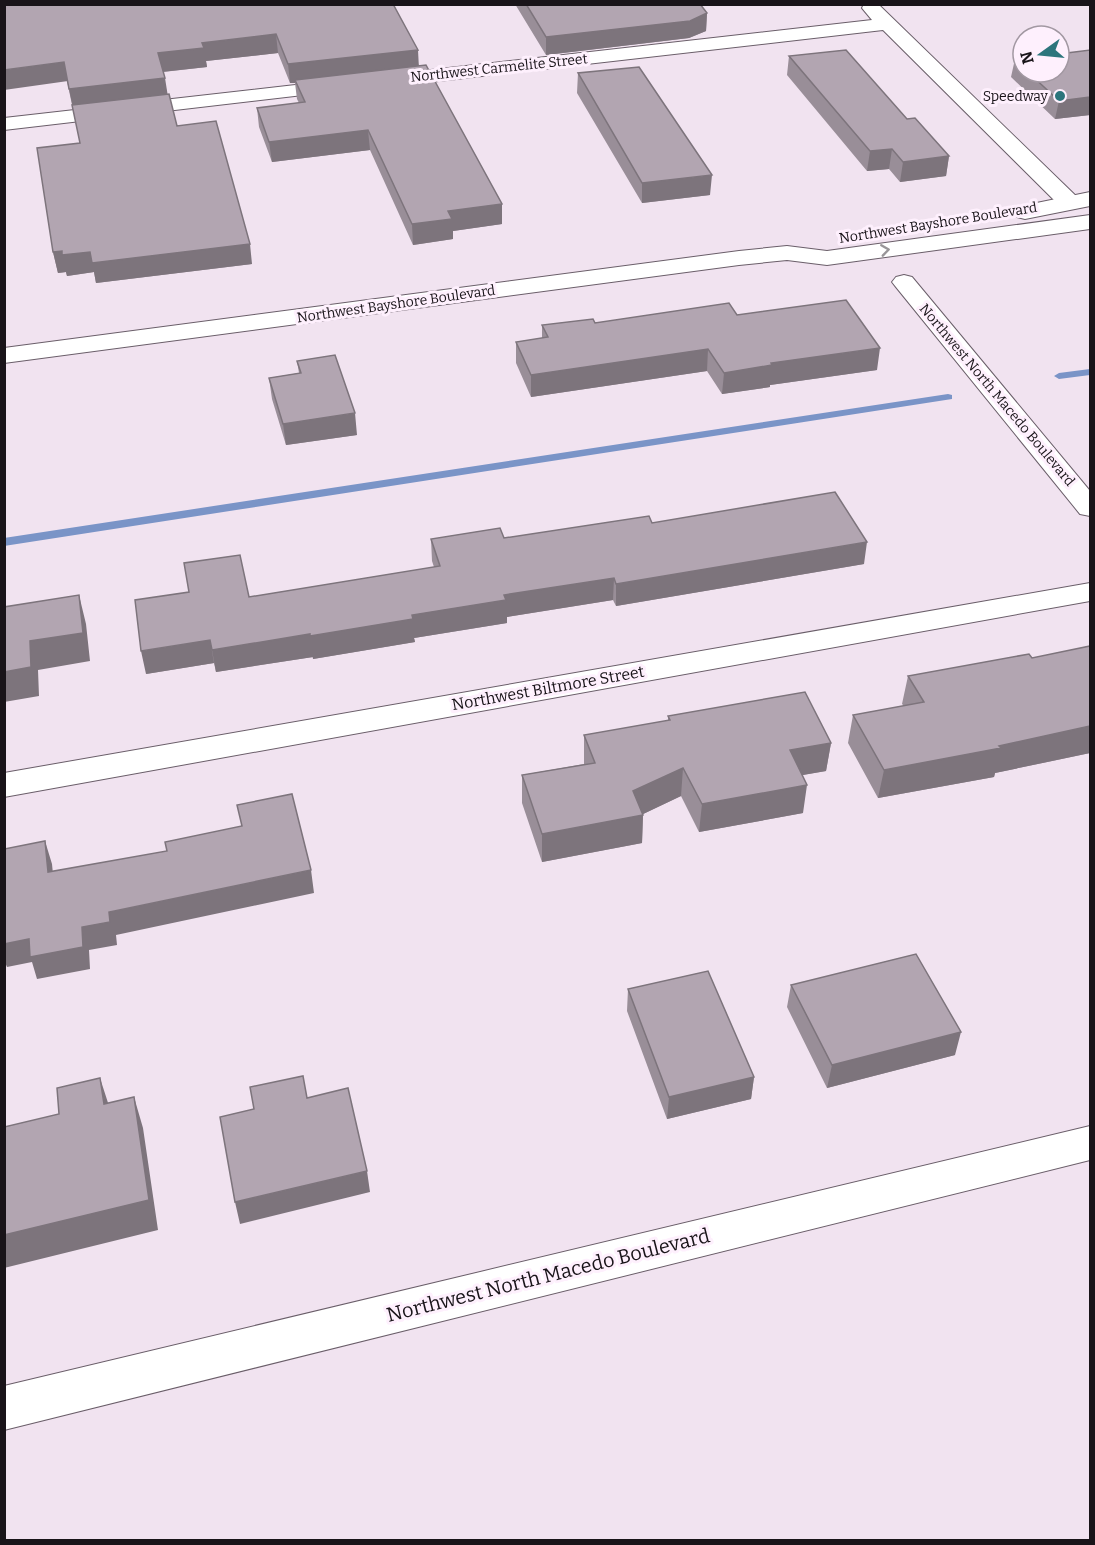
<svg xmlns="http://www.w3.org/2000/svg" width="1095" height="1545" viewBox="0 0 1095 1545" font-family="Bitter,serif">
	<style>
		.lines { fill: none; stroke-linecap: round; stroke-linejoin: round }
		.stream { fill: #7a94c7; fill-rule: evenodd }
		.street-casing { stroke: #6a5e69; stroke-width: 2 }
		.secondary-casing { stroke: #6a5e69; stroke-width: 2 }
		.street { fill: #fff; fill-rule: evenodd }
		.secondary { fill: #fff; fill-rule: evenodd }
		.wall { fill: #998e98 }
		.shaded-wall { fill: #7d747c }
		.building { fill: #b2a5b1; stroke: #7d747c; stroke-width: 1.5 }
		.oneway { stroke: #989598 }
		.poi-dot { fill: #2c757c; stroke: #fef0fd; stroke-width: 2 }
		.labels { text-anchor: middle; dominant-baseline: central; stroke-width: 6; stroke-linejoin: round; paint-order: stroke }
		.far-street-label { font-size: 14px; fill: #191419; stroke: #fef0fd }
		.far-poi-label { font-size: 14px; fill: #191419; stroke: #fef0fd; text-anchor: end }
		.street-label { font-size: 16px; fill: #191419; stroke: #fef0fd }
		.near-street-label { font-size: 20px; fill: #191419; stroke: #fef0fd }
	</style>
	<rect width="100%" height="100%" fill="#f1e3f0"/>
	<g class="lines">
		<path class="stream" d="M1090 369V375L1059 379 1054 376 1059 373Z
			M948 394 952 395V399L4 546V538Z"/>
		<g class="street-casing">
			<path id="street" d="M864 4H878L1077 197 1080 202 1077 207 1069 209 1061 207 883 30 387 87 380 85 377 81 380 77 387 75 872 20 862 8Z
				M339 80 346 82 349 86 346 90 4 130V118Z
				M904 275 912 277 1090 491V516L1080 514 896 287 892 282 896 277Z
				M1090 583V601L4 797V773Z
				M1090 1126V1160L4 1430V1386Z"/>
		</g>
		<g class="secondary-casing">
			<path id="secondary" d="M1090 192V206L1025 219 1017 217 1014 212 1017 207Z
				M1090 215V229L827 265 787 260 739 265 4 363V348L739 251 787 246 827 251Z"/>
		</g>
		<use href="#street" class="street"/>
		<use href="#secondary" class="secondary"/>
	</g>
	<path class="wall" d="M393 4 419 66 502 204V224L453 231V239L413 245 370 150 272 162 259 127 257 108 299 103 297 99 295 83H290L278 53 206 61 207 67 163 72 167 94 177 126 252 264 96 283 94 272 67 276 66 272 58 273 53 252 80 143 67 81Z
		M515 4H700L707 13 706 31 689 38 546 55Z
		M1090 50V115L1055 119 1011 77 1015 59 1023 58V72H1059Z
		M789 56 907 119 949 156 946 176 900 182 889 169 867 171 787 75Z
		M578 73 710 195 642 203 577 93Z
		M737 315 877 370 770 385V387L722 394 707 371 531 397 516 363V342L542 338V325Z
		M297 361 357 435 286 445 272 399 269 378 299 373Z
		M652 523 864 564 616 606 613 600 507 617V623L414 638 415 642 313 659V657L216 672 214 663 146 674 249 597 434 567 432 561 431 539 504 538Z
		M1090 646V753L995 773 994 777 878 798 848 743 853 715 904 706 902 704 908 676 1032 658Z
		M668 716 831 743 826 771 802 775 803 813 699 832 681 796 643 814 642 843 542 862 522 803V775L584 764V735L668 721Z
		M791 985 955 1055 827 1088 787 1007Z
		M628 989 754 1077 751 1099 667 1119 627 1011Z"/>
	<path class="shaded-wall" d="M707 13 706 31 689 38 546 55V37Z
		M276 34 278 53 206 61 207 67 161 72 158 53 202 43Z
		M418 50 419 69 295 80V83H290L288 64Z
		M64 62 68 81 4 90V70Z
		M165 78 168 97 73 108 69 89Z
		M1090 97V115L1055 119 1059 101Z
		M368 130 370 150 272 162 269 142Z
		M892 149 889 169 867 171 870 151Z
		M949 156 946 176 900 182 903 162Z
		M712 175 710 195 642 203V183Z
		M502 204V224L453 231V239L413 245 412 224 448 211Z
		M250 244 252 264 96 283 94 272 67 276 66 272 58 273 53 252 62 251 90 252Z
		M880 348 877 370 770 385V387L722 394 724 373 771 363Z
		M708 349 707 371 531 397V375Z
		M355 413 357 435 286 445 283 424Z
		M867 542 864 564 616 606V584Z
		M614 578 613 600 507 617V623L414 638 415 642 313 659 310 636 504 595Z
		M79 595 86 624 90 661 38 670 39 696 4 702V672L30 641Z
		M310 634 313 657 216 672 212 650Z
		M210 640 214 663 146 674 141 651Z
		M1090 726V753L995 773 994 777 878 798 884 770Z
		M831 743 826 771 786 778 790 750Z
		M683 768 681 796 639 816 643 815 642 843 542 862V834Z
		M807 785 803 813 699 832 702 804Z
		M45 841 52 864 55 895 48 872Z
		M311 870 314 893 116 935 117 945 89 950 90 969 37 979 32 962 7 967 4 960V944L82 927 109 912Z
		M961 1032 955 1055 827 1088 832 1065Z
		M754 1077 751 1099 667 1119 669 1097Z
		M100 1078 110 1109 104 1104Z
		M134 1097 143 1128 158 1230 4 1268V1235Z
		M367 1171 370 1192 240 1224 235 1202Z"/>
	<path class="building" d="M4 4H393L418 50 288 64 276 34 202 43 204 48 158 53 165 78 69 89 64 62 4 70Z
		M526 4H700L707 13 690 21 546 37Z
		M846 50 907 119 915 118 949 156 903 162 892 149 870 151 789 56Z
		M1090 50V97L1059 101 1028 72H1059V54Z
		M1023 58V67L1015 59Z
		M426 65 502 204 448 211 452 219 412 224 368 130 269 142 257 108 305 102 295 80Z
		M639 67 712 175 642 183 578 73Z
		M169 94 177 126 216 121 250 244 92 263 90 252 62 255V251L53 252 37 148 80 143 72 105Z
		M846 300 880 348 771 363 772 365 724 373 708 349 531 375 516 342 548 337 542 325 593 319 595 323 729 303 737 315Z
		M335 355 355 413 283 424 269 378 301 373 297 361Z
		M835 492 867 542 616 584 614 578 504 595 506 600 412 615 413 619 310 636V634L212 650 210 640 141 651 135 600 189 592 184 563 240 555 249 597 440 566 431 539 500 528 504 538 649 516 652 523Z
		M79 595 83 633 30 641 31 667 4 672V607Z
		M1090 646V726L999 746 1001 748 884 770 853 715 924 702 908 676 1029 654 1032 658Z
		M805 692 831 743 790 750 807 785 702 804 683 768 633 791 643 815 542 834 522 775 595 763 584 735 670 720 668 716Z
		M292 794 311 870 109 912 110 922 82 927 83 947 30 957 29 939 4 944V849L45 841 48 872 167 851 165 842 242 826 237 805Z
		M916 954 961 1032 832 1065 791 985Z
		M708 971 754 1077 669 1097 628 989Z
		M303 1076 307 1098 348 1088 367 1171 235 1202 220 1117 254 1109 250 1087Z
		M100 1078 104 1104 134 1097 149 1200 4 1235V1127L59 1114 57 1088Z"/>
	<defs><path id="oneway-chevron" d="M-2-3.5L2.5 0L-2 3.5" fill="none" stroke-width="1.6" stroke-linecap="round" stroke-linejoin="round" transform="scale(1.5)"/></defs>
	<use class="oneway" href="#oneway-chevron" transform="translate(885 250) rotate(-8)"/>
	<circle class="poi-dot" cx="1060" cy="96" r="6"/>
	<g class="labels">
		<g class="far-street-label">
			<text transform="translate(499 68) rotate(-6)">Northwest Carmelite Street</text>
			<text transform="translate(938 223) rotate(-9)">Northwest Bayshore Boulevard</text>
			<text transform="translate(396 304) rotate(-8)">Northwest Bayshore Boulevard</text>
			<text transform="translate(997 395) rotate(50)">Northwest North Macedo Boulevard</text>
		</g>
		<g class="far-poi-label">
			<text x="1048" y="96">Speedway</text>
		</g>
		<g class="street-label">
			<text transform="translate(548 688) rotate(-10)">Northwest Biltmore Street</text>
		</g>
		<g class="near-street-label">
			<text transform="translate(548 1275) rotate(-14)">Northwest North Macedo Boulevard</text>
		</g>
	</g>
	<rect width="1095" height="1545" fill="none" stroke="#191419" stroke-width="12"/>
	<g transform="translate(1041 54) rotate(255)"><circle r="28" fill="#fef0fd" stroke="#a298a2" stroke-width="1.5"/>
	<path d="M0-4.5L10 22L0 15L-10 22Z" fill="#2c757c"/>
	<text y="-9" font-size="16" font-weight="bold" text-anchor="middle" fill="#191419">N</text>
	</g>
</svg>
